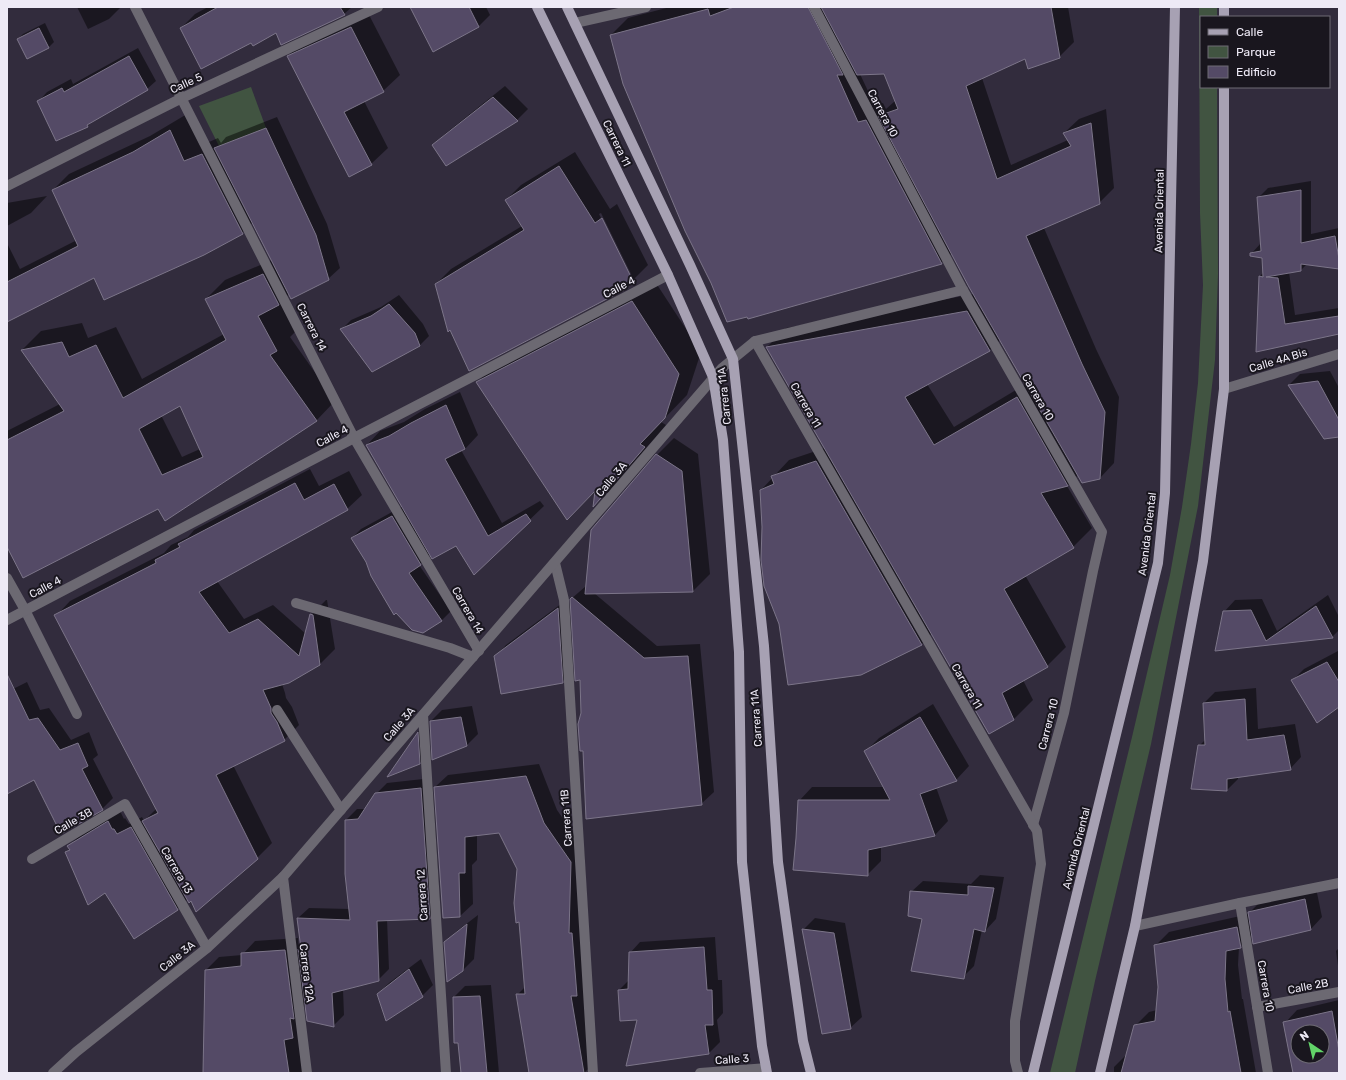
<svg xmlns="http://www.w3.org/2000/svg" width="1346" height="1080" font-family="Rubik,sans-serif">
  <style>
    .green { fill: #415441 }
    .shadow { fill: #0007; fill-rule: evenodd }
    .building { fill: #544a66; stroke: #7c7589; fill-rule: evenodd }
    .lines { fill: none; stroke-linecap: round; stroke-linejoin: round }
    .minor { stroke: #6c6972; stroke-width: 10 }
    .major { stroke: #a7a1b3; stroke-width: 10 }
    .labels { text-anchor: middle; stroke-width: 4; stroke-linejoin: round; paint-order: stroke }
    .street-label { font-size: 11px; fill: #eeeaf6; stroke: #19161e }
  </style>
  <rect width="100%" height="100%" fill="#322c3d"/>
  <g class="green">
    <polygon points="1199,7 1217,7 1217,17 1201,17 1201,87 1217,87 1218,274 1215,360 1198,506 1151,744 1095,981 1075,1073 1050,1073 1132,737 1170,575 1182,507 1191,444 1198,383 1203,285 1200,213"/>
    <polygon points="251,87 266,128 219,146 199,106"/>
  </g>
  <g class="shadow">
    <polygon points="77,7 120,7 120,8 109,19 88,29"/>
    <polygon points="208,7 352,7 344,14 276,32 251,41 181,28 195,14"/>
    <polygon points="411,7 486,7 490,15 479,26 434,51"/>
    <path d="M670,7H1068L1074,42L1059,57L1026,58L982,78L1011,165L1068,140L1064,133L1079,119L1106,109L1114,188L1099,203L1044,228L1096,349L1119,397L1114,463L1100,478L1078,475L1067,486L1092,528L1073,547L1025,575L1066,647L1047,666L1023,680L1033,700L1014,719L932,633L922,644L860,674L780,624L763,527L761,490L789,460L825,448L767,347L786,328L974,294L952,253L941,263L611,35L628,18ZM885,73L895,101L886,109L883,103L875,106L860,74ZM1000,340L1026,384L954,427L927,384L990,350Z"/>
    <polygon points="367,11 400,75 383,91 364,101 388,148 371,164 288,56 305,40"/>
    <polygon points="45,23 54,42 49,47 18,39 23,34"/>
    <polygon points="138,48 156,81 147,89 93,120 87,126 39,101 47,92 71,79 73,84"/>
    <polygon points="505,86 528,109 517,120 434,145 445,134"/>
    <path d="M187,114L200,146L218,138L221,143L226,137L277,117L327,224L340,268L328,279L289,294L280,303L296,331L290,337L335,401L316,421L159,508L7,545V431L60,404L22,350L41,331L82,323L88,338L116,327L142,379L224,334L206,299L225,280L272,260L253,222L242,233L94,277L7,321V243L20,269L77,240L53,190L69,174L150,136ZM180,405L200,449L182,457L161,415Z"/>
    <path d="M575,152L610,209L617,204L648,265L624,289L470,369L436,284L451,269L522,226L506,200L521,185ZM601,213L632,276L631,278L599,214Z"/>
    <polygon points="1311,181 1311,234 1339,228 1339,268 1307,264 1301,270 1289,272 1295,315 1339,308 1339,333 1257,351 1260,276 1264,272 1262,257 1251,254 1261,243 1258,198 1268,188"/>
    <polygon points="47,196 31,213 7,226 7,203"/>
    <polygon points="654,280 701,352 687,395 661,422 666,425 615,484 595,504 596,490 568,519 478,382 499,360"/>
    <polygon points="399,295 423,324 429,336 420,345 342,329 351,320 381,307"/>
    <polygon points="1330,371 1339,388 1339,436 1289,385 1300,374"/>
    <polygon points="460,392 478,435 465,449 461,450 502,523 540,501 544,506 474,573 456,544 431,554 419,565 451,611 442,620 423,632 367,561 352,538 361,529 403,506 367,445 380,431 404,422 425,409"/>
    <polygon points="674,438 698,454 710,574 693,591 594,593 657,646 700,644 714,792 701,804 582,713 580,679 571,599 586,586 657,455"/>
    <polygon points="310,469 319,486 349,471 362,495 347,509 217,581 244,619 273,605 306,634 311,615 326,600 327,600 335,649 320,664 282,684 285,693 286,698 292,707 299,725 284,740 233,765 272,843 257,858 191,900 188,899 177,909 105,891 66,853 70,849 69,846 80,835 120,811 124,819 125,818 129,824 142,817 144,821 157,808 56,616 70,601 164,553 171,545 188,537 194,530"/>
    <polygon points="1328,595 1339,617 1339,630 1332,637 1216,650 1224,612 1235,600 1262,599 1277,631"/>
    <polygon points="569,598 573,671 562,682 495,657 506,645"/>
    <polygon points="1338,651 1339,653 1339,706 1293,680 1304,669"/>
    <polygon points="27,682 40,710 49,708 71,740 89,732 98,755 93,759 113,798 102,809 34,778 7,792 7,692"/>
    <polygon points="1256,688 1258,729 1295,724 1301,757 1290,769 1238,776 1238,779 1227,790 1199,746 1206,739 1204,703 1215,692"/>
    <polygon points="933,704 969,766 956,780 936,787 948,821 935,835 881,846 881,861 868,874 799,801 812,787 884,787 866,751 879,738"/>
    <polygon points="472,706 478,734 467,745 431,721 442,710"/>
    <polygon points="423,728 425,758 419,764 389,775 418,732"/>
    <polygon points="539,764 557,810 584,849 596,1061 584,1073 530,1073 518,994 525,987 518,869 499,832 477,835 477,860 472,865 473,904 460,916 435,787 448,775"/>
    <polygon points="432,778 440,907 429,918 387,919 389,969 378,980 343,989 344,1015 333,1026 306,1005 303,1008 304,1073 204,1073 206,970 219,957 242,955 255,941 298,938 299,950 302,947 298,918 309,908 350,909 346,820 357,809 366,809 376,794 387,783"/>
    <polygon points="980,875 1004,877 996,919 985,931 982,930 974,966 963,977 923,918 911,892 923,881 971,884"/>
    <polygon points="1316,888 1322,917 1311,929 1253,934 1239,947 1238,965 1242,999 1243,999 1256,1073 1114,1073 1114,1067 1127,1054 1135,1026 1149,1012 1157,1010 1159,987 1156,945 1169,932 1249,914 1249,913 1260,902"/>
    <polygon points="478,915 474,959 463,970 445,942 457,931"/>
    <polygon points="815,918 845,923 862,1017 850,1028 823,1033 804,929"/>
    <polygon points="715,937 718,980 722,980 723,1013 717,1020 720,1042 709,1053 627,1064 638,1019 619,990 629,980 630,953 640,942"/>
    <polygon points="1339,948 1339,973 1336,951"/>
    <polygon points="421,959 433,985 422,996 378,994 389,983"/>
    <polygon points="491,985 499,1073 462,1073 454,997 465,986"/>
    <path d="M1339,1000V1073H1294L1285,1023L1297,1010ZM1298,1032H1322V1056H1298Z"/>
  </g>
  <g class="building">
    <polygon points="218,7 340,7 345,15 281,45 276,33 253,46 251,43 201,69 180,28"/>
    <polygon points="410,7 469,7 479,27 433,52"/>
    <polygon points="734,7 808,7 843,75 837,75 858,122 866,120 942,264 748,319 747,317 727,322 711,283 685,231 623,84 610,35 708,9 710,16"/>
    <polygon points="821,7 1051,7 1060,58 1028,69 1025,59 966,86 997,179 1071,146 1063,133 1091,123 1100,204 1026,236 1082,364 1105,412 1100,479 1082,483 969,287 878,116 898,109 884,74 857,75"/>
    <polygon points="351,27 384,92 344,112 372,165 349,177 287,56"/>
    <polygon points="39,28 49,48 27,59 17,39"/>
    <polygon points="129,56 148,90 87,125 88,127 56,141 37,101 62,88 64,92"/>
    <polygon points="493,97 518,121 446,166 432,145"/>
    <polygon points="266,128 316,235 329,280 291,299 214,148"/>
    <polygon points="170,130 184,161 202,154 243,234 204,255 104,300 94,278 7,322 7,282 78,246 52,190 133,152"/>
    <polygon points="559,166 595,223 602,218 633,281 621,286 624,290 469,371 450,330 448,332 435,284 524,230 505,200"/>
    <polygon points="1301,190 1301,243 1335,236 1339,259 1339,269 1301,264 1301,271 1266,277 1278,278 1285,324 1339,316 1339,334 1256,352 1259,276 1263,277 1262,258 1250,256 1250,253 1261,251 1257,197"/>
    <path d="M263,274L279,305L258,316L277,351L270,355L317,421L165,521L158,509L23,578L7,547V440L64,411L21,350L62,342L69,357L96,345L123,398L226,340L205,299ZM180,406L203,457L162,475L139,429Z"/>
    <polygon points="632,301 679,374 665,418 640,444 645,447 593,507 595,491 567,520 476,382"/>
    <polygon points="389,304 415,333 420,346 372,372 340,329 371,316"/>
    <polygon points="967,311 990,351 905,397 934,445 1017,397 1068,486 1041,493 1074,548 1004,589 1048,667 1002,693 1014,720 989,734 766,347"/>
    <polygon points="1318,381 1339,420 1339,437 1324,439 1288,385"/>
    <polygon points="446,405 465,449 445,459 488,536 526,514 531,521 474,575 456,546 432,559 366,445 389,436 411,423"/>
    <polygon points="656,454 682,471 693,592 585,594 591,530"/>
    <polygon points="816,461 922,645 861,675 788,685 779,624 764,586 761,560 762,527 760,490 774,484 771,476"/>
    <polygon points="295,483 304,500 334,484 348,510 199,592 229,633 258,619 299,656 310,614 313,615 320,665 289,683 263,690 271,708 271,713 277,722 285,741 216,775 258,859 196,912 191,901 189,903 142,821 158,813 54,615 156,563 155,560 180,547 178,544"/>
    <polygon points="392,516 421,565 409,573 442,621 423,633 412,630 396,613 394,615 371,576 366,562 351,538"/>
    <polygon points="572,597 644,658 688,656 702,805 586,819 583,751 580,751 578,724 581,713 580,680 575,681 570,599"/>
    <polygon points="1316,606 1333,638 1215,651 1223,611 1251,610 1266,641"/>
    <polygon points="558,608 563,683 501,694 494,656"/>
    <polygon points="1327,662 1339,682 1339,707 1317,723 1291,680"/>
    <polygon points="7,674 29,720 38,718 60,750 78,743 88,766 82,769 103,810 61,834 34,780 7,794"/>
    <polygon points="1245,699 1247,740 1284,735 1291,770 1227,779 1227,791 1191,789 1198,745 1205,745 1203,703"/>
    <polygon points="461,717 467,746 432,760 430,721"/>
    <polygon points="920,717 957,781 920,794 935,836 868,850 868,876 793,870 796,838 798,800 890,800 864,751"/>
    <polygon points="418,732 420,764 387,777"/>
    <polygon points="526,776 544,823 571,862 569,933 572,933 577,996 571,996 584,1073 529,1073 516,994 525,994 519,922 516,923 514,903 517,869 499,833 465,837 465,873 459,873 460,917 443,918 434,787"/>
    <polygon points="421,788 430,919 377,921 379,981 332,993 334,1027 307,1021 298,949 301,949 297,918 350,920 345,874 345,820 358,819 375,793"/>
    <polygon points="108,821 112,829 114,829 117,834 131,827 178,910 134,939 105,893 88,905 65,852 70,850 67,846"/>
    <polygon points="968,886 994,888 985,932 974,929 964,979 911,971 922,919 908,916 910,891 968,895"/>
    <polygon points="1305,899 1311,930 1253,944 1248,912"/>
    <polygon points="467,924 463,971 447,982 444,942"/>
    <polygon points="1237,927 1241,948 1226,951 1225,979 1228,1012 1230,1011 1241,1073 1121,1073 1134,1025 1155,1021 1158,987 1154,945"/>
    <polygon points="802,929 834,933 851,1029 822,1034"/>
    <polygon points="704,947 707,990 712,990 713,1025 705,1025 709,1054 626,1066 637,1020 620,1021 618,990 628,989 629,952"/>
    <polygon points="285,950 294,1019 290,1018 293,1038 284,1040 289,1073 203,1073 205,970 241,966 241,953"/>
    <polygon points="409,969 423,997 386,1021 377,994"/>
    <polygon points="480,996 487,1073 461,1073 458,1043 454,1043 453,997"/>
    <path d="M1332,1011L1339,1051V1073H1293L1283,1022ZM1298,1032H1322V1056H1298Z"/>
  </g>
  <g class="lines">
    <g class="minor">
      <polyline points="135,7 354,438 479,651"/>
      <polyline points="814,7 963,290 1102,532 1093,571 1064,713 1033,825"/>
      <polyline points="575,23 646,7"/>
      <polyline points="7,186 182,98 378,7"/>
      <polyline points="755,341 1037,831 1041,864 1015,1021 1015,1061 1018,1073"/>
      <polyline points="1224,389 1339,354"/>
      <polyline points="555,563 564,600 593,1073"/>
      <polyline points="7,578 25,610 77,714"/>
      <polyline points="296,603 450,648 473,657"/>
      <polyline points="7,620 354,438 668,275"/>
      <polyline points="277,710 341,810"/>
      <polyline points="423,715 446,1073"/>
      <polyline points="32,859 125,804 207,948"/>
      <polyline points="283,877 307,1073"/>
      <polyline points="1240,903 1268,1073"/>
      <polyline points="1135,926 1240,903 1339,883"/>
      <polyline points="1257,1007 1339,992"/>
      <polyline points="53,1073 76,1052 207,948 283,877 722,368 755,341 963,290"/>
      <polyline points="700,1073 766,1068"/>
    </g>
    <g class="major">
      <polyline points="537,7 668,275 713,377 723,440 739,652 742,862 762,1046 767,1073"/>
      <polyline points="567,7 690,265 733,359 764,646 778,862 803,1041 811,1073"/>
      <polyline points="1224,17 1224,7"/>
      <polyline points="1033,1073 1158,563 1165,493 1175,7"/>
      <polyline points="1100,1073 1135,926 1203,561 1224,389 1224,87"/>
    </g>
  </g>
  <g class="labels">
    <g class="street-label">
      <text transform="translate(186 83) rotate(-25)" y="4">Calle 5</text>
      <text transform="translate(883 113) rotate(62)" y="4">Carrera 10</text>
      <text transform="translate(617 143) rotate(64)" y="4">Carrera 11</text>
      <text transform="translate(1159 211) rotate(-89)" y="4">Avenida Oriental</text>
      <text transform="translate(619 287) rotate(-27)" y="4">Calle 4</text>
      <text transform="translate(312 327) rotate(63)" y="4">Carrera 14</text>
      <text transform="translate(1278 360) rotate(-17)" y="4">Calle 4A Bis</text>
      <text transform="translate(724 396) rotate(-96)" y="4">Carrera 11A</text>
      <text transform="translate(1038 397) rotate(60)" y="4">Carrera 10</text>
      <text transform="translate(806 405) rotate(60)" y="4">Carrera 11</text>
      <text transform="translate(332 436) rotate(-28)" y="4">Calle 4</text>
      <text transform="translate(611 479) rotate(-50)" y="4">Calle 3A</text>
      <text transform="translate(1147 534) rotate(-83)" y="4">Avenida Oriental</text>
      <text transform="translate(45 587) rotate(-28)" y="4">Calle 4</text>
      <text transform="translate(468 610) rotate(60)" y="4">Carrera 14</text>
      <text transform="translate(967 686) rotate(60)" y="4">Carrera 11</text>
      <text transform="translate(756 718) rotate(-94)" y="4">Carrera 11A</text>
      <text transform="translate(399 724) rotate(-49)" y="4">Calle 3A</text>
      <text transform="translate(1048 724) rotate(-76)" y="4">Carrera 10</text>
      <text transform="translate(566 818) rotate(-94)" y="4">Carrera 11B</text>
      <text transform="translate(73 821) rotate(-30)" y="4">Calle 3B</text>
      <text transform="translate(1076 848) rotate(-76)" y="4">Avenida Oriental</text>
      <text transform="translate(177 870) rotate(60)" y="4">Carrera 13</text>
      <text transform="translate(422 895) rotate(-94)" y="4">Carrera 12</text>
      <text transform="translate(177 956) rotate(-39)" y="4">Calle 3A</text>
      <text transform="translate(307 973) rotate(83)" y="4">Carrera 12A</text>
      <text transform="translate(1266 986) rotate(80)" y="4">Carrera 10</text>
      <text transform="translate(1308 986) rotate(-11)" y="4">Calle 2B</text>
      <text transform="translate(732 1059) rotate(-4)" y="4">Calle 3</text>
    </g>
  </g>
  <rect width="1346" height="1080" fill="none" stroke="#eeeaf6" stroke-width="16"/>
  <rect x="1200" y="16" width="130" height="72" fill="#19161e" stroke="#6e6b74"/>
  <rect x="1208" y="29" width="20" height="6" fill="#a7a1b3" stroke="#6e6b74"/>
  <text x="1236" y="36" font-size="12" fill="#eeeaf6">Calle</text>
  <rect x="1208" y="46" width="20" height="12" fill="#415441" stroke="#6e6b74"/>
  <text x="1236" y="56" font-size="12" fill="#eeeaf6">Parque</text>
  <rect x="1208" y="66" width="20" height="12" fill="#544a66" stroke="#6e6b74"/>
  <text x="1236" y="76" font-size="12" fill="#eeeaf6">Edificio</text>
  <g transform="translate(1310 1044) rotate(325)"><circle r="19" fill="#19161e" stroke="#6e6b74"/>
  <path d="M0-3L7 15L0 10L-7 15Z" fill="#62d469"/>
  <text y="-6" font-size="11" font-weight="bold" text-anchor="middle" fill="#eeeaf6">N</text>
  </g>
</svg>
